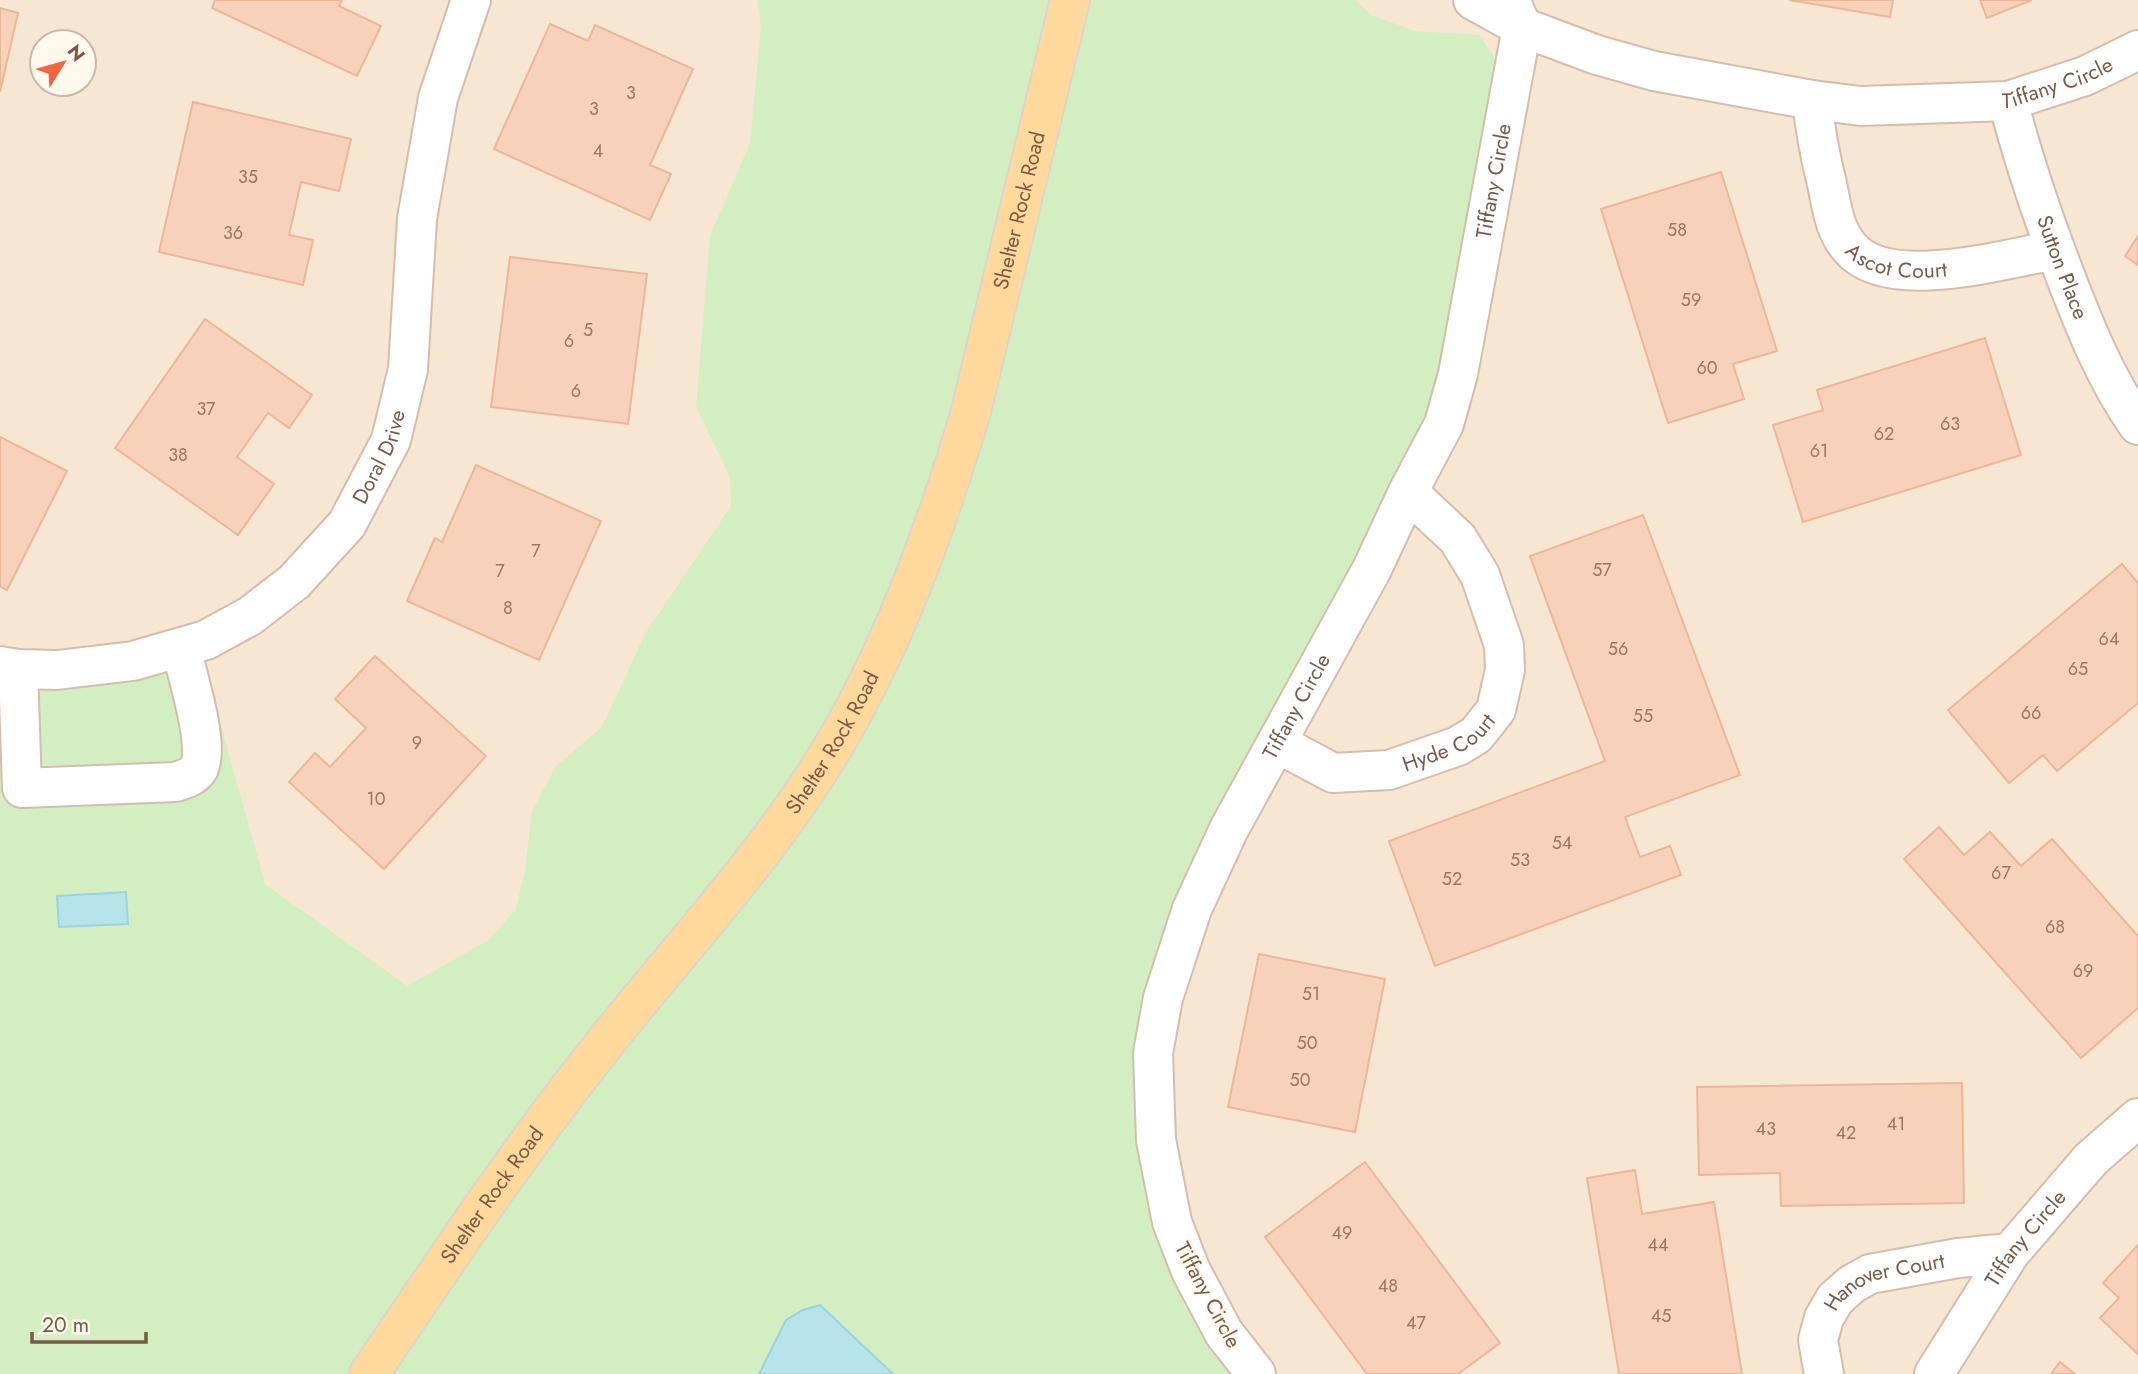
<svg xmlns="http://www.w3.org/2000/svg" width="2138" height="1374" font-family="Jost,sans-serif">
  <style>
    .residential { fill: #f7e6d2; fill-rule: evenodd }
    .green { fill: #d3eec1 }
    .water { fill: #b7e3ea; stroke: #9cd3dd; stroke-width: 2 }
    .building { fill: #f7d1b9; stroke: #ebb798; stroke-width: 2 }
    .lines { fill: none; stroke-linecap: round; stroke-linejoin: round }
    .minor-casing { stroke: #d4bdac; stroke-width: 42 }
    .major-casing { stroke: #dcd4cf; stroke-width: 42 }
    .minor { stroke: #fff; stroke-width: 38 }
    .major { stroke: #ffd99b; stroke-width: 38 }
    .labels { text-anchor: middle; stroke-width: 5; stroke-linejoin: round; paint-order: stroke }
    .number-label { font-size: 18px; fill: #997764 }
    .street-label { font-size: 21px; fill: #7a5947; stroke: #fff8ed }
  </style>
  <rect width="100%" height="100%" fill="#fef4e5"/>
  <path class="residential" d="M0,0H2138V1374H0ZM42,42H84V84H42Z"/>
  <polygon class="green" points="757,0 1355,0 1371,15 1415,31 1479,35 1498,63 1458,374 1192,909 1156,1140 1256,1374 893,1374 820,1305 759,1374 0,1374 0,674 198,643 265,884 407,986 489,940 516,909 525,869 532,812 556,766 602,727 645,634 731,506 730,477 696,407 710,236 750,143 761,26"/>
  <g class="water">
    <polygon points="126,892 128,924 59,927 57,896"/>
    <polygon points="820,1305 893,1374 759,1374 786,1320 803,1310"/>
  </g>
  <g class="building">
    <polygon points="215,0 342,0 339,6 381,26 357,76 212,8"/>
    <polygon points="1789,0 1893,0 1890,17"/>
    <polygon points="1980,0 2032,0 1987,18"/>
    <polygon points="0,8 18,13 0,92"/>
    <polygon points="550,24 588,41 595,25 693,69 650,165 671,174 650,220 494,149"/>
    <polygon points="193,102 351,139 339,191 301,182 289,235 313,240 303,285 159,252"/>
    <polygon points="1721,172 1777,351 1733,364 1744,399 1668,423 1601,209"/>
    <polygon points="2138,236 2138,265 2125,256"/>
    <polygon points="510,257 647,274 628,424 491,407"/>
    <polygon points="205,319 312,395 289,428 268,413 237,457 274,484 238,535 115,448"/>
    <polygon points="1985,338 2021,455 1803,522 1773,425 1823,410 1817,390"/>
    <polygon points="0,437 67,471 7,590 0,586"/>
    <polygon points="476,465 601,521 539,660 407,601 435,538 442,542"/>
    <polygon points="1643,515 1740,775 1625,817 1640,857 1670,846 1681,875 1435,966 1389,841 1605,761 1530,556"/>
    <polygon points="2122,564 2138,583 2138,703 2057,771 2043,755 2009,783 1948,710"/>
    <polygon points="375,656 486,756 384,869 289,782 315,753 330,767 366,728 335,699"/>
    <polygon points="1939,827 1964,855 1990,832 2021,866 2052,839 2138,936 2138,1008 2081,1058 1904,859"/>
    <polygon points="1259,954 1385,979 1355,1132 1228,1107"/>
    <polygon points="1962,1083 1964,1203 1781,1206 1780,1173 1699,1175 1697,1087"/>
    <polygon points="1365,1162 1500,1343 1458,1374 1367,1374 1265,1237"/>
    <polygon points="1635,1170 1642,1214 1714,1202 1742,1374 1619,1374 1587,1178"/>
    <polygon points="2138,1245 2138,1354 2100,1318 2119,1298 2103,1283"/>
    <polygon points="2060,1362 2075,1374 2051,1374"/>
  </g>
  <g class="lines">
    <defs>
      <g id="minor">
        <polyline points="1473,0 1522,27 1510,0"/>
        <path id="s1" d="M1812,100C1815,129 1820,156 1827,184C1832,207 1834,230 1850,248C1888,293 2004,259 2055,250"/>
        <path id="s2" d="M2008,101C2023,159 2042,215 2063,270C2084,325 2105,378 2138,425"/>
        <path id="s3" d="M0,666L18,669L57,670L133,661L206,640L250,616L294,582L347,524L391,440L408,369L417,219L438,98L471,0"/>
        <path d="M18,669L22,788L176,782C184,779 195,776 199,768C210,744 187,675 181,648"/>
        <path id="s4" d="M1277,743L1333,773L1389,770L1458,746L1476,735L1496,710L1505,670L1504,645L1480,575L1458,539L1408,492"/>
        <path id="s5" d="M1256,1374L1224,1333L1191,1271L1172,1222L1156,1140L1153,1053L1163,998L1192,909L1229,829L1372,569L1408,492L1444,424L1458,374L1522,27L1597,55L1654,71L1812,100L1861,106L2008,101L2085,76L2138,50"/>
        <path id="s6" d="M1824,1374L1818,1340L1824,1318L1835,1299L1852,1284L1870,1274L1958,1258L2010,1253"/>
        <path id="s7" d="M1934,1374L2010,1253L2091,1159L2138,1118"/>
      </g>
      <g id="major">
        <path id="s8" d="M369,1374C445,1262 520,1149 605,1043C677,952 758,866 820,768C889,660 933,537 970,415L1070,0"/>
      </g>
    </defs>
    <use href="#minor" class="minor-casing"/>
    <use href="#major" class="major-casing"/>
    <use href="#minor" class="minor"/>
    <use href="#major" class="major"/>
  </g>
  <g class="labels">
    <g class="number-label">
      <text x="631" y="99">3</text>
      <text x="594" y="115">3</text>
      <text x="598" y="157">4</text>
      <text x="248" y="183">35</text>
      <text x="1677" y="236">58</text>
      <text x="233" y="239">36</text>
      <text x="1691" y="306">59</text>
      <text x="588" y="336">5</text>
      <text x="569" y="347">6</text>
      <text x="1707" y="374">60</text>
      <text x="576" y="397">6</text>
      <text x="206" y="415">37</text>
      <text x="1950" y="430">63</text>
      <text x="1884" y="440">62</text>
      <text x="1819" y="457">61</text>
      <text x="178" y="461">38</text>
      <text x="536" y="557">7</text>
      <text x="1602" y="576">57</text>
      <text x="500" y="577">7</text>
      <text x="508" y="614">8</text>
      <text x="2109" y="645">64</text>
      <text x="1618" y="655">56</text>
      <text x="2078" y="675">65</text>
      <text x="2031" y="719">66</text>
      <text x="1643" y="722">55</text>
      <text x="417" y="749">9</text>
      <text x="376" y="805">10</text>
      <text x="1562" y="849">54</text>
      <text x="1520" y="866">53</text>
      <text x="2001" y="879">67</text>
      <text x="1452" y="885">52</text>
      <text x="2055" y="933">68</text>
      <text x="2083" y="977">69</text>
      <text x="1311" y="1000">51</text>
      <text x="1307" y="1049">50</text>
      <text x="1300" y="1086">50</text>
      <text x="1896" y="1130">41</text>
      <text x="1766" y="1135">43</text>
      <text x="1846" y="1139">42</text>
      <text x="1342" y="1239">49</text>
      <text x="1658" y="1251">44</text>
      <text x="1388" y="1292">48</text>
      <text x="1661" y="1322">45</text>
      <text x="1416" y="1329">47</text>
    </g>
    <g class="street-label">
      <text dy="7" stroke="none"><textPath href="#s5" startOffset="1995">Tiffany Circle</textPath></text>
      <text dy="7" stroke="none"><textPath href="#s5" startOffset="1290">Tiffany Circle</textPath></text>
      <text dy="7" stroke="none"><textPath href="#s8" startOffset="1351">Shelter Rock Road</textPath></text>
      <text dy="7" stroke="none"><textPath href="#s1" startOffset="205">Ascot Court</textPath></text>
      <text dy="7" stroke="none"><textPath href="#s2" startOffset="175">Sutton Place</textPath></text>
      <text dy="7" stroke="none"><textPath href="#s3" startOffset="469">Doral Drive</textPath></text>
      <text dy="7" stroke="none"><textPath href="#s5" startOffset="723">Tiffany Circle</textPath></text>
      <text dy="7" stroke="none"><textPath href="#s4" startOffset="186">Hyde Court</textPath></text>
      <text dy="7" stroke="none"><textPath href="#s8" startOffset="784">Shelter Rock Road</textPath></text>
      <text dy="7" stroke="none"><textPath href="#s8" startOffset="217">Shelter Rock Road</textPath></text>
      <text dy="7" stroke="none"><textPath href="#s7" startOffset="164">Tiffany Circle</textPath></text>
      <text dy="7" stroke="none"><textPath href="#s6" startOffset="133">Hanover Court</textPath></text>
      <text transform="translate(1208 1295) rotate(62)" y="7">Tiffany Circle</text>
    </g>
  </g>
  <g transform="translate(63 63) rotate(53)"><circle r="33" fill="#fff8ed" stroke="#cab8ab" stroke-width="2"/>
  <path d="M0-5L12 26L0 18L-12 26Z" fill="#f5653d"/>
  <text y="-10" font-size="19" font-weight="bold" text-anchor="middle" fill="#7a5947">N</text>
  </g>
  <path d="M32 1332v10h114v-10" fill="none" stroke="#7a5947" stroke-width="3.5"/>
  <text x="42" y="1332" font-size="21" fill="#7a5947" stroke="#fff8ed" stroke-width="5" paint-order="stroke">20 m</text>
</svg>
